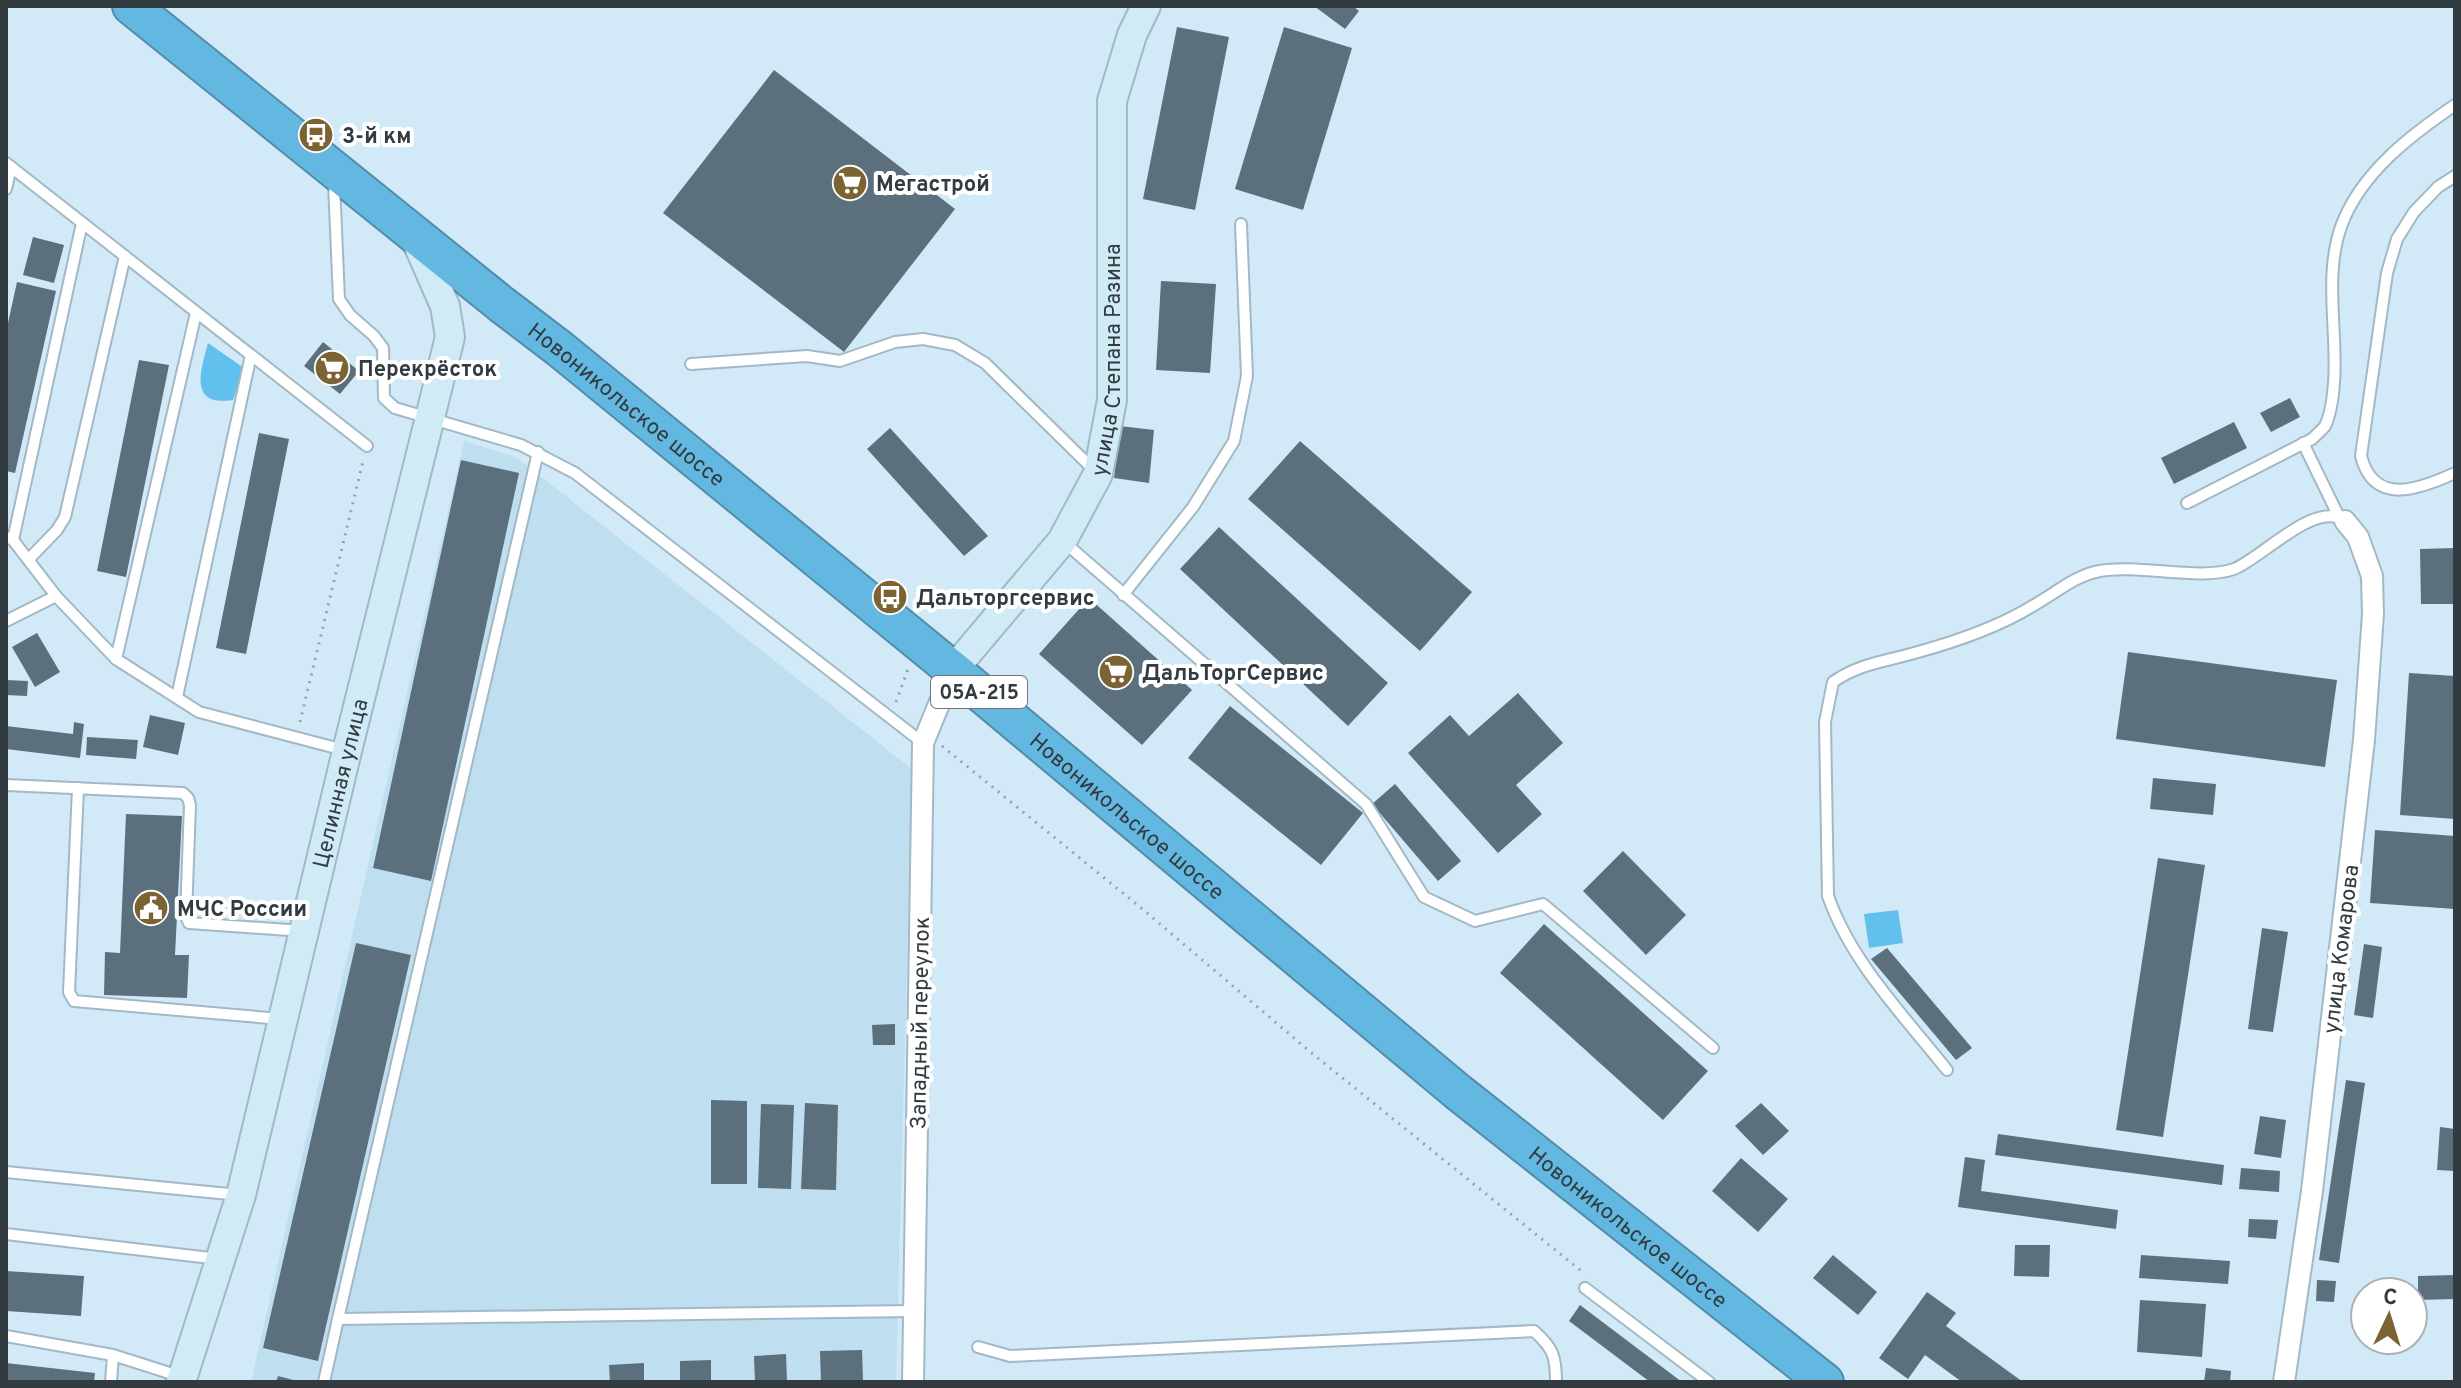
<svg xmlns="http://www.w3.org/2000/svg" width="2461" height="1388" font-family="Overpass,sans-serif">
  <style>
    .built { fill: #bfdef0 }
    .green { fill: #62c0ee }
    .building { fill: #5b707c }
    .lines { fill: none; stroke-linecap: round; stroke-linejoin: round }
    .lane-casing { stroke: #a2b9c5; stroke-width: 14 }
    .street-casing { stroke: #a2b9c5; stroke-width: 24 }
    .secondary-casing { stroke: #a2b9c5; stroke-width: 32 }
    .highway-casing { stroke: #528ca9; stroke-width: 40 }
    .path { stroke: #92a5ae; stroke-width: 3; stroke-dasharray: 2 6; stroke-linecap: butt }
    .lane { stroke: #fff; stroke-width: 10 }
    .street { stroke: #fff; stroke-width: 20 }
    .secondary { stroke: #d0eaf6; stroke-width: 28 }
    .highway { stroke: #63b8e2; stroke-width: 36 }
    .labels { text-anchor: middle; stroke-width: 8; stroke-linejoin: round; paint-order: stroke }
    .shield { fill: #fff; stroke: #707679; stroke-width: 2 }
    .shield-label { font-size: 20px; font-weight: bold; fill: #323b40 }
    .poi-label { font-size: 22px; font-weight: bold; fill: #323b40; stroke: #fff; text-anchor: start }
    .street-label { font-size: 22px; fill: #323b40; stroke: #fff }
  </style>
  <rect width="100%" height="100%" fill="#d2eaf7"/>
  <polygon class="built" points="464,441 516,457 912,769 896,1382 251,1382"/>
  <g class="green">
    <path d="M208,343L244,368L233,400C188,407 201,370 208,343Z"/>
    <polygon points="1898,910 1903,943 1869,948 1864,914"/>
  </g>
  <g class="building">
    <polygon points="1314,6 1353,6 1359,11 1345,29"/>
    <polygon points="1177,27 1229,37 1195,210 1143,199"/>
    <polygon points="1284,27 1352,48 1303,210 1235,189"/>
    <polygon points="774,70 955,209 844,352 663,213"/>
    <polygon points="33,237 64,245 54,283 23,275"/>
    <polygon points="1161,281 1216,284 1210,373 1156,370"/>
    <polygon points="17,282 56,291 15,473 6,471 6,332"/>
    <polygon points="323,342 359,371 340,394 304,366"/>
    <polygon points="139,360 169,365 126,577 97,571"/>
    <polygon points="2290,398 2300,417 2271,432 2260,413"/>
    <polygon points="2234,422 2247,448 2174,484 2161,458"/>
    <polygon points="1120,426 1154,430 1149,483 1114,478"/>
    <polygon points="890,428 988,536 964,556 867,449"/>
    <polygon points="259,433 289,439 246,654 216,648"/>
    <polygon points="1300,441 1472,592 1420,651 1248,499"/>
    <polygon points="461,460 519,473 431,881 373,868"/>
    <polygon points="1219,527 1388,683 1348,726 1180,569"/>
    <polygon points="2455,548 2455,604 2421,604 2420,549"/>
    <polygon points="1089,598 1192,690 1142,745 1039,654"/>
    <polygon points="37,633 60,672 35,687 12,647"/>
    <polygon points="2128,652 2337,680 2325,767 2116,739"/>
    <polygon points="2409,673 2455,676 2455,819 2400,815"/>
    <polygon points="6,680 28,681 27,696 6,695"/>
    <polygon points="1518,693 1563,743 1516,785 1542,814 1498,853 1408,753 1450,715 1469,736"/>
    <polygon points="1230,706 1363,813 1321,865 1188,758"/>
    <polygon points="150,715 185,723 178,755 143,747"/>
    <polygon points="74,722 84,724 80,758 6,749 6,726 73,734"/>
    <polygon points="87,737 138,740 136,759 86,755"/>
    <polygon points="2153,778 2216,784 2213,815 2150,809"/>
    <polygon points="1395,784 1461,861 1438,881 1372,804"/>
    <polygon points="126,814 182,816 175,955 189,955 187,998 104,995 105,952 120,953"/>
    <polygon points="2375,830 2455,836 2455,909 2370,903"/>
    <polygon points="1623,851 1686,915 1646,955 1583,891"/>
    <polygon points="2158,858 2205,865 2163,1137 2116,1130"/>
    <polygon points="1544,924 1708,1071 1663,1120 1500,973"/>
    <polygon points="2262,928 2288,932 2273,1032 2248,1029"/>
    <polygon points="356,943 411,955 318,1361 263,1348"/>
    <polygon points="2364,944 2382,947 2373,1018 2354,1015"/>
    <polygon points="1887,948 1972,1048 1956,1060 1871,959"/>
    <polygon points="895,1024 895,1045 873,1045 872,1025"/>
    <polygon points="2346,1080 2365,1083 2339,1263 2319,1260"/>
    <polygon points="711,1100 747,1101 747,1184 711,1184"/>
    <polygon points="805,1103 838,1105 836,1190 801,1189"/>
    <polygon points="1761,1103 1789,1131 1763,1155 1735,1126"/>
    <polygon points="761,1104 794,1105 791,1189 758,1188"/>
    <polygon points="2260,1116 2286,1120 2281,1158 2254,1154"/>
    <polygon points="2440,1127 2455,1129 2455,1171 2437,1170"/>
    <polygon points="1998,1134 2224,1165 2222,1185 1995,1155"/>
    <polygon points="1965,1157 1985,1160 1981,1191 2118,1210 2116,1229 1958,1207"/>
    <polygon points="1741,1158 1788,1199 1758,1232 1712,1191"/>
    <polygon points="2241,1168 2280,1171 2279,1192 2239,1189"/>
    <polygon points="2249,1219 2278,1220 2276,1239 2248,1237"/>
    <polygon points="2015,1245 2050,1245 2049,1277 2014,1276"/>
    <polygon points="1833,1255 1877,1292 1858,1315 1813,1278"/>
    <polygon points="2141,1255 2230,1261 2228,1284 2139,1278"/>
    <polygon points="6,1271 84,1276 81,1316 6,1311"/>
    <polygon points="2455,1275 2455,1299 2418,1300 2418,1276"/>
    <polygon points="2317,1280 2336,1281 2334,1302 2316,1301"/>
    <polygon points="1927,1292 1956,1313 1946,1326 2023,1382 1962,1382 1925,1355 1908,1379 1879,1358"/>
    <polygon points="2140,1300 2206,1304 2202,1357 2137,1352"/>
    <polygon points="1580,1305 1682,1382 1650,1382 1569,1321"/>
    <polygon points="862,1350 863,1382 821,1382 820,1351"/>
    <polygon points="786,1354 787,1382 755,1382 754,1356"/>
    <polygon points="711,1360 711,1382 680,1382 680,1361"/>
    <polygon points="6,1363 95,1373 94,1382 6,1382"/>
    <polygon points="644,1363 644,1382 610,1382 609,1365"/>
    <polygon points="2206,1368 2231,1371 2230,1382 2204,1382"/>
    <polygon points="278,1376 297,1381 297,1382 276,1382"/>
  </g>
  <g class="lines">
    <defs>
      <g id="lane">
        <polyline points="6,163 367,446"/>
        <path d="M2455,176L2438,187L2414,212L2397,239L2387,273L2361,456C2374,507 2420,489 2455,473"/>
        <polyline points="334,183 339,299 350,315 374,336 383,348 384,398 395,408 521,445 575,473 923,743"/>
        <polyline points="6,189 11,167"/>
        <polyline points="691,364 807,356 840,361 895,342 923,339 955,345 985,363 1093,469"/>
        <polyline points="2303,443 2339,517"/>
        <path d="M2187,503L2312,439C2316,435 2322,430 2325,426C2331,414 2333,396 2334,383C2338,332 2323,274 2342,224C2362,172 2411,135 2455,105"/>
        <polyline points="6,537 13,540 56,596 116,659 199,712 344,750"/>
        <polyline points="13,540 82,223"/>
        <polyline points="1064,542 1366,804 1424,897 1475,921 1543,904 1713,1048"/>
        <polyline points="29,559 57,530 65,517 125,256"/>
        <polyline points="1123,595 1193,507 1234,441 1247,376 1241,224"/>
        <polyline points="6,621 56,596"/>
        <polyline points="116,659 196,313"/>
        <polyline points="177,697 251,355"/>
        <polyline points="6,785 183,793 188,798 190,805 186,916 189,923 303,931"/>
        <polyline points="78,788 69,992 74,1001 281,1019"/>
        <path d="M1947,1070C1904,1016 1851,962 1828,896L1825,722L1833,682C1860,663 1888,661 1918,652C1958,641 2001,626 2036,604C2057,592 2076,575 2100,571C2139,564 2200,581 2234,569C2262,558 2316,499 2345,521"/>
        <polyline points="6,1172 239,1195"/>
        <polyline points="6,1234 219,1259"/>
        <polyline points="1585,1288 1709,1382"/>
        <polyline points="338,1319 538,452"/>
        <polyline points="6,1336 113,1355 182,1377"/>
        <path d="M978,1347L1010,1356L1534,1331C1553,1348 1556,1356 1556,1382"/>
        <polyline points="111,1382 113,1355"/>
        <polyline points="324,1382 338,1319 914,1311"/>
      </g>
      <g id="street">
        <polyline points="913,1382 923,743 953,670"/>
        <polyline points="2284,1382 2312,1191 2364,740 2373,614 2372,576 2358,537 2345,521"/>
      </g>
      <g id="secondary">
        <path id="s1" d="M953,670L1062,541L1098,474L1112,400V101L1132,35L1146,6"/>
        <path id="s2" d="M181,1382L241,1195L347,751L450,337L445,306L413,233"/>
      </g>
      <g id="highway">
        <path id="s3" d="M131,6L501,304L560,349L953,670L1458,1092L1825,1382"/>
      </g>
    </defs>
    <use href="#lane" class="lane-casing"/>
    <use href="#street" class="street-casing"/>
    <use href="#secondary" class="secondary-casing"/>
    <use href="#highway" class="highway-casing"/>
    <g class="path">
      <polyline points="896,702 908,669"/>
      <polyline points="300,722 363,461"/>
      <polyline points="942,746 1140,907 1314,1055 1585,1274"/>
    </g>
    <use href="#lane" class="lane"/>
    <use href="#street" class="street"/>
    <use href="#secondary" class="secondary"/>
    <use href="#highway" class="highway"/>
  </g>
  <defs>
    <symbol id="bus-disc" viewBox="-11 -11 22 22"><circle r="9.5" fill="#7c6334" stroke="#fff"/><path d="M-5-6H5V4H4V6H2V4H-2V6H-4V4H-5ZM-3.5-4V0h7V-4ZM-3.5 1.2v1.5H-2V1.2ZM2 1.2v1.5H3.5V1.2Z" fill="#fff"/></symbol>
    <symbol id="supermarket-disc" viewBox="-11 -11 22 22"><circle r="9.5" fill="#7c6334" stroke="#fff"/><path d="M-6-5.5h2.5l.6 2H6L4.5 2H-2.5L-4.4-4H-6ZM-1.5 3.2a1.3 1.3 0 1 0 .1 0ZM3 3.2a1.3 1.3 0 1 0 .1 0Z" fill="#fff"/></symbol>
    <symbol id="civic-disc" viewBox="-11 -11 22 22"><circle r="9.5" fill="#7c6334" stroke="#fff"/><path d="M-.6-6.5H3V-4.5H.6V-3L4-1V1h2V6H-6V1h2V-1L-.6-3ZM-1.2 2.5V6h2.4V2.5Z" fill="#fff"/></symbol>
  </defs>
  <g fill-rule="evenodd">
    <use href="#bus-disc" x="296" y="115" width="40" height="40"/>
    <use href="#supermarket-disc" x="830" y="163" width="40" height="40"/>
    <use href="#supermarket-disc" x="312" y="348" width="40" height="40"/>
    <use href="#bus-disc" x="870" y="577" width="40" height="40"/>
    <use href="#supermarket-disc" x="1096" y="652" width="40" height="40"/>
    <use href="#civic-disc" x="131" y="888" width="40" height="40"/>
  </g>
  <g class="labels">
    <rect class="shield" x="931" y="676" width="96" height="32" rx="6"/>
    <g class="shield-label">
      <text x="979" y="699">05А-215</text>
    </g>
    <g class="poi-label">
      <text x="342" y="143">3-й км</text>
      <text x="876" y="191">Мегастрой</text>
      <text x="358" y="376">Перекрёсток</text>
      <text x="916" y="605">Дальторгсервис</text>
      <text x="1142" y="680">ДальТоргСервис</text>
      <text x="177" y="916">МЧС России</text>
    </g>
    <g class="street-label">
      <text dy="8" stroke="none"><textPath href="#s1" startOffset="360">улица Степана Разина</textPath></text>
      <text dy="8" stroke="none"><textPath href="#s3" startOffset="636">Новоникольское шоссе</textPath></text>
      <text dy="8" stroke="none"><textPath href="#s2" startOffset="620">Целинная улица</textPath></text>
      <text dy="8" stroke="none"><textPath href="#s3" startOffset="1284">Новоникольское шоссе</textPath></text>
      <text transform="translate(2340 949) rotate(-83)" y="8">улица Комарова</text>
      <text transform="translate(919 1023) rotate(-89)" y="8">Западный переулок</text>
      <text dy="8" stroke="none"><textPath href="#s3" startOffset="1932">Новоникольское шоссе</textPath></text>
    </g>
  </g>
  <rect width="2461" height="1388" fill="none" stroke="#323b40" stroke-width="16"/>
  <g transform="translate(2389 1316) rotate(4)"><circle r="38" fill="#ffffff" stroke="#adb1b3" stroke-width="2"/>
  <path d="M0-6L14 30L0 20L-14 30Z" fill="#7c6334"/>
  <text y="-12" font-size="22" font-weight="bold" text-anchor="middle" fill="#323b40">С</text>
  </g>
</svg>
